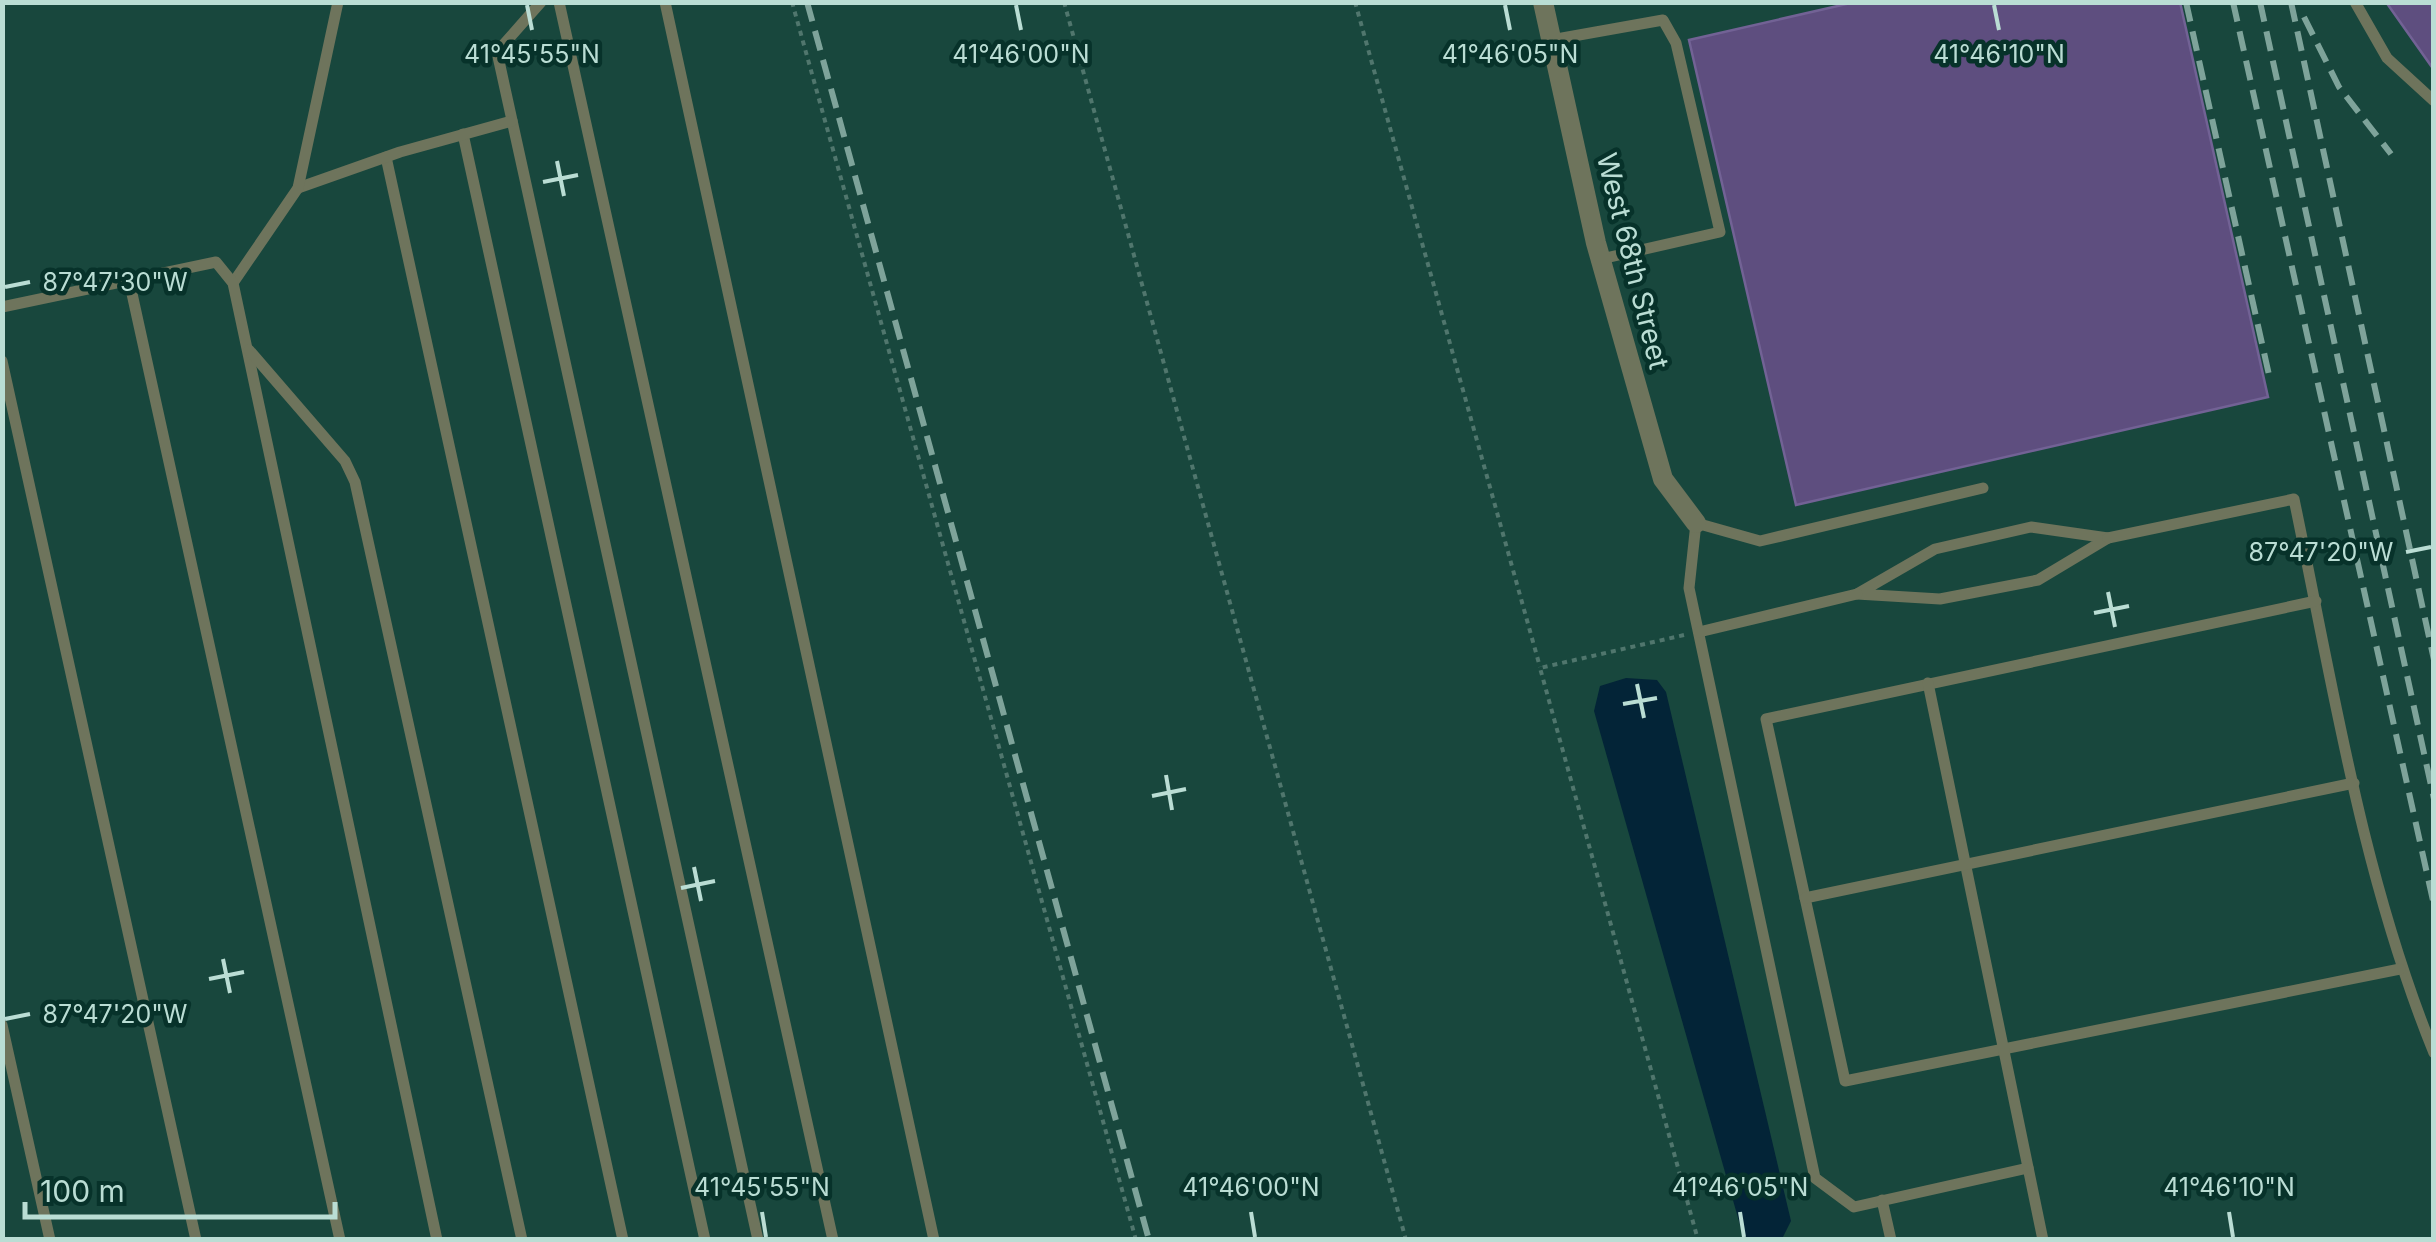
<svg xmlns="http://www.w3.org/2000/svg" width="2436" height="1242" font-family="Inter,sans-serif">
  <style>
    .built { fill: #18473d }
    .water { fill: #032437 }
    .building { fill: #5e4e7f; stroke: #726295; stroke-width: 2.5 }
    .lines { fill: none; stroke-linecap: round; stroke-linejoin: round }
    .path { stroke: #50766d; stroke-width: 4; stroke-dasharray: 5 5; stroke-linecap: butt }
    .lane { stroke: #6e745c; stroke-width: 11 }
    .street { stroke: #6e745c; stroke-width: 20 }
    .rail { stroke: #7ea39a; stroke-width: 6; stroke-dasharray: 20 10; stroke-linecap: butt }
    .ticks { fill: none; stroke: #baddd4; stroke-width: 4 }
    .labels { text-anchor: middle; stroke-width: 9; stroke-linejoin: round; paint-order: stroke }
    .street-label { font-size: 28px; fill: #baddd4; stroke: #07322a }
    .ticks-label { font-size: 25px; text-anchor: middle; fill: #baddd4; stroke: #07322a; stroke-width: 9; stroke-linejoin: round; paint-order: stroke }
  </style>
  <rect width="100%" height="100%" fill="#143c34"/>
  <polygon class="built" points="2,3 2433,3 2433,1239 3,1239"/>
  <polygon class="water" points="1626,678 1657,680 1666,692 1791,1221 1782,1239 1744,1239 1594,711 1600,686"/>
  <g class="building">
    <polygon points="1855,2 2180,2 2268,397 1796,505 1689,40"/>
    <polygon points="2386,2 2434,2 2434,70"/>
  </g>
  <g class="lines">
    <g class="path">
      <polyline points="792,2 1136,1240"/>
      <polyline points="1064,2 1406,1240"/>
      <polyline points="1355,2 1540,667"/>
      <polyline points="1684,635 1540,668 1698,1240"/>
    </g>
    <g class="lane">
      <polyline points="541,2 497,52 758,1240"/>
      <polyline points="559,2 833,1240"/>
      <polyline points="665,2 934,1240"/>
      <polyline points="2355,2 2387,58 2434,101"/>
      <polyline points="1551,40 1663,20 1676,43 1720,232 1601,259"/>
      <polyline points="463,134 705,1240"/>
      <polyline points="386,157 623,1240"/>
      <polyline points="298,188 400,152 512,121"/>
      <polyline points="129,280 340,1240"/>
      <polyline points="233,283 298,188 338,2"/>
      <polyline points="2,307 216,262 233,283 437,1240"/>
      <polyline points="249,350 345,461 355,482 522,1240"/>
      <polyline points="2,361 196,1240"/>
      <polyline points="1983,488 1760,541 1696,523 1689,588 1815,1178 1854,1207 2028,1168"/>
      <polygon points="2031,527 2108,538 2038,580 1940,599 1857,594 1935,549"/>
      <path d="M2108,538L2294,499C2333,686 2362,876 2434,1053"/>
      <polyline points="2316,601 1766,719 1845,1081 2400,969"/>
      <polyline points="1699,632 1857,594"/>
      <polyline points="1928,683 2043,1240"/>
      <polyline points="1805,898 2354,783"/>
      <polyline points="2,1025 50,1240"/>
      <polyline points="1882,1200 1891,1240"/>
    </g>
    <polyline class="street" points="1543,2 1596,243 1663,479 1696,523"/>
    <g class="rail">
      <polyline points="807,2 1149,1240"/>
      <polyline points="2186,2 2269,375"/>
      <polyline points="2233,2 2434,905"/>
      <polyline points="2260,2 2434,799"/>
      <polyline points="2291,2 2434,660"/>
      <polyline points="2304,17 2339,87 2391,154"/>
    </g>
  </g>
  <path class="ticks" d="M527,5L532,30M1016,5L1021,30M1505,5L1510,30M1994,5L1999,30M557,161L564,196M543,182L578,175M5,287L30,282M2406,552L2431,547M2108,592L2115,627M2094,613L2129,606M1637,684L1644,718M1623,704L1657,698M1166,775L1172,810M1152,796L1186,789M694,867L701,901M681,888L715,881M223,959L230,993M209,979L244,972M5,1019L30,1014M762,1212L766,1237M1251,1212L1255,1237M1740,1212L1744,1237M2229,1212L2233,1237"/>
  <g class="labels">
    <g class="street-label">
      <text transform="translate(1633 261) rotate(76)" y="10">West 68th Street</text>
    </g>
  </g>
  <g class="ticks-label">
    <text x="532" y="63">41°45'55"N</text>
    <text x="1021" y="63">41°46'00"N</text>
    <text x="1510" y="63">41°46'05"N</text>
    <text x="1999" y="63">41°46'10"N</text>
    <text x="115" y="291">87°47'30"W</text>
    <text x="2321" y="561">87°47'20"W</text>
    <text x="115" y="1023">87°47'20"W</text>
    <text x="762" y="1196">41°45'55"N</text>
    <text x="1251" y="1196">41°46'00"N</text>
    <text x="1740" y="1196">41°46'05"N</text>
    <text x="2229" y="1196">41°46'10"N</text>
  </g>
  <rect width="2436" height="1242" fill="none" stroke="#baddd4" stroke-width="10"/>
  <path d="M25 1202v15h310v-15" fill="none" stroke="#baddd4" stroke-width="5"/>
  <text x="40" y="1202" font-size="30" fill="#baddd4" stroke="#07322a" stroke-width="8" paint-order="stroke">100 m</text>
</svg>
